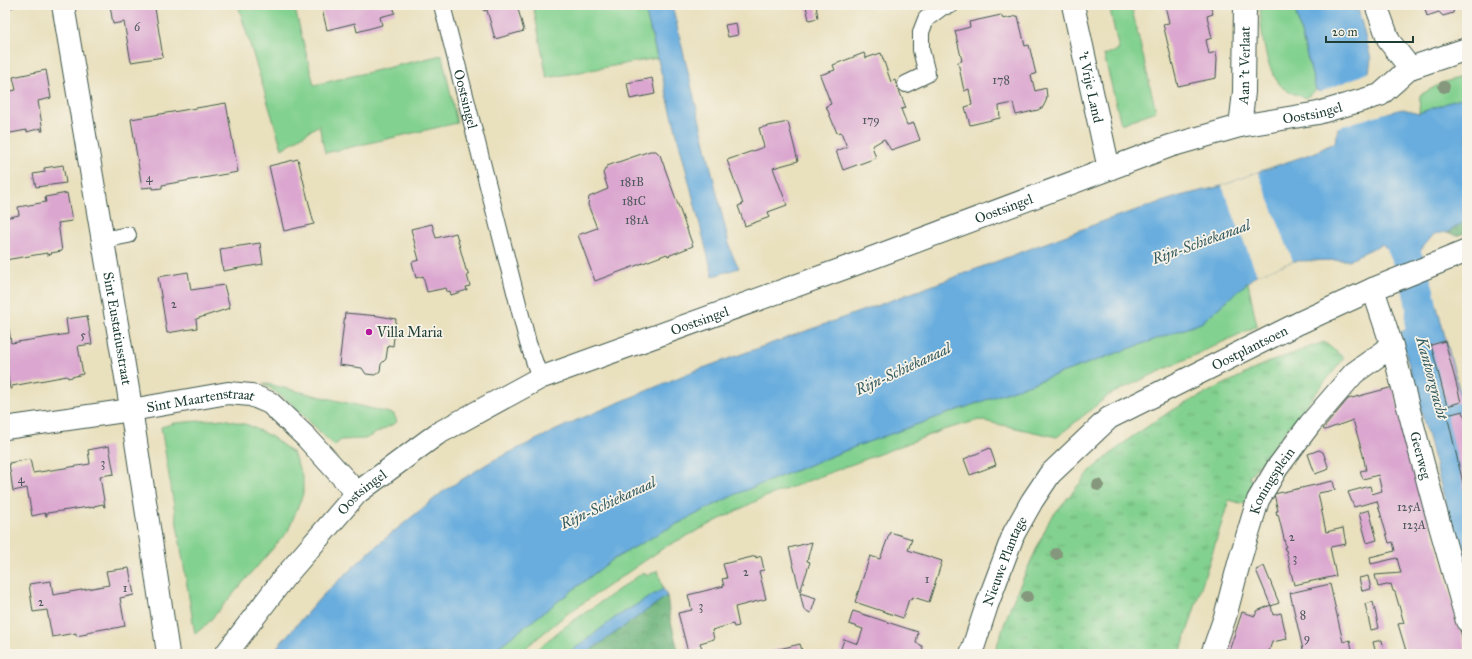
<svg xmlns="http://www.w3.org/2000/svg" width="1472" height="659" font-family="'IM FELL Great Primer',serif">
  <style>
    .green { fill: #83d190; stroke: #518762 }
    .forest { fill: url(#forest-crowns); stroke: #447857 }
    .park { fill: url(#park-tufts); stroke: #518762 }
    .water { fill: #69adde; stroke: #447589 }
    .pier { fill: #e9e0be }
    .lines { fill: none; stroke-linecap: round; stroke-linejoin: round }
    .canal { stroke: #69adde; stroke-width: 31 }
    .building { fill: #dba7d0 }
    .lane-casing { stroke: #3d5549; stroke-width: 18 }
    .street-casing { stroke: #3d5549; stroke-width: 24 }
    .lane { stroke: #fff; stroke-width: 16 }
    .street { stroke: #fff; stroke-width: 22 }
    .tree { fill: #85977c }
    .poi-dot { fill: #b5179e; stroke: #f7f3e8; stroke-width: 1.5 }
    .labels { text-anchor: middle; stroke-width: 3.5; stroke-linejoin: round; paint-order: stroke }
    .number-label { font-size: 12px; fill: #4e585b }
    .street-label { font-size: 14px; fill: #1f3d34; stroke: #f7f3e8 }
    .poi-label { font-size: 14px; fill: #1f3d34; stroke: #f7f3e8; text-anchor: start }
    .water-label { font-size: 15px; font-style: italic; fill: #32595e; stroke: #f7f3e8 }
  </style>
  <defs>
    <pattern id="forest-crowns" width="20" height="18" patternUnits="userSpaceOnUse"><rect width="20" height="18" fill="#6ab37a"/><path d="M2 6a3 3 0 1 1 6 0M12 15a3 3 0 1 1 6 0" fill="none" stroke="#579365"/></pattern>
    <pattern id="park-tufts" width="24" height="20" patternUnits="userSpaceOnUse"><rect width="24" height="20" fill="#83d190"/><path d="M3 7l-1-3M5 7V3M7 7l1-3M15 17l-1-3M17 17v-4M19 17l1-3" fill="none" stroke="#6bab76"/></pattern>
  </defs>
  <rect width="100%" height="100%" fill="#f7f3e8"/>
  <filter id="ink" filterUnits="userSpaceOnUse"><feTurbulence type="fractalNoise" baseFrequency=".025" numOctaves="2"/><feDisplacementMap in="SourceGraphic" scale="8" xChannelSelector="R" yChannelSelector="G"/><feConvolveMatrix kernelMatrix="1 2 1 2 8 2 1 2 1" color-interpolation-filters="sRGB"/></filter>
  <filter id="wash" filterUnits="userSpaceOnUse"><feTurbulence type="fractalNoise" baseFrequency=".012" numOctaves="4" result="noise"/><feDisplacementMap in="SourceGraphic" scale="16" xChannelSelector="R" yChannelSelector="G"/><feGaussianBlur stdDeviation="0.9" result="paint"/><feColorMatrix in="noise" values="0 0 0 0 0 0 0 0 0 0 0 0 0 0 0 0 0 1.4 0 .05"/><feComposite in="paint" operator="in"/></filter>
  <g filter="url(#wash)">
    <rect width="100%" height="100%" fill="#e9e0be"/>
    <g class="green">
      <polygon points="238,5 294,5 314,85 442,55 457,123 325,153 319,125 282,149"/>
      <polygon points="533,5 644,5 657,58 547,78"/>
      <polygon points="1109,5 1131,5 1156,111 1121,124 1104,55 1119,50"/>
      <path d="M1260,5H1294L1302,37L1316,90L1306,98C1298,95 1289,93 1283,88C1264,70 1261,29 1260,5Z"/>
      <polygon points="1467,75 1467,96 1419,113 1420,95 1442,83"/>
      <polygon points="1248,282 1257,326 1109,395 1057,437 979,420 943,430 760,499 665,547 567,614 518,654 489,654 612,560 665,530 736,494 857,446 1201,323"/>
      <polygon points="263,383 394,414 397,422 365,439 341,440 334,446 292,404"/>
      <polygon points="223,419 248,425 272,437 293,453 303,478 303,494 288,531 207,624 195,634 161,427 175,423"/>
      <polygon points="658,570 663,589 616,617 568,654 531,654 563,628 644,572 647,576"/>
    </g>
    <g class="forest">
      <polygon points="1467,220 1467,232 1456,236 1448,232"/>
      <polygon points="667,596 670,618 679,654 585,654"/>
    </g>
    <polygon class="park" points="1324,342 1344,358 1249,477 1255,483 1244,504 1229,500 1180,654 994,654 1011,605 1050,519 1091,470 1129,439 1172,410 1267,363"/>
    <g class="water">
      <polygon points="644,5 672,5 731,252 739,268 713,276"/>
      <polygon points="1294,5 1357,5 1371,59 1369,72 1360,85 1379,114 1403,109 1419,113 1467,96 1467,220 1448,232 1434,234 1420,251 1397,258 1382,244 1348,260 1293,261 1256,275 1201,323 857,446 736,494 665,530 612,560 489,654 271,654 321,597 376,546 445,490 490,462 575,421 689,373 920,290 1112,218 1180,196 1222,186 1258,172 1316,152 1335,142 1338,128 1327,95 1316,90 1302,37"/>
      <polygon points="1433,292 1467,419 1467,583 1400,332 1414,327 1409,300"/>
      <polygon points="663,589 667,596 585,654 568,654 616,617"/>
    </g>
    <g class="pier">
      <polygon points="1372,71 1362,85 1380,111 1401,107 1402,108 1336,128 1326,96 1318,93"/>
      <polygon points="1258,172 1293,261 1257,275 1222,186"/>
    </g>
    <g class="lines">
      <path class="canal" d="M1390,216C1400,243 1417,276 1421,304C1423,316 1418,327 1422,338"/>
    </g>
    <g id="blocks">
      <g class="building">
        <polygon points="5,5 17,5 17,6 6,9"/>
        <polygon points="110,5 160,5 160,7 155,8 163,57 131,62 124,22 113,24"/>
        <polygon points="321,5 393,5 395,13 380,17 382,25 357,32 355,23 327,30"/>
        <polygon points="482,5 517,5 524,31 495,39 487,10 484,11"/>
        <polygon points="812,5 816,5 818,18 809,20 806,6"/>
        <polygon points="1165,5 1210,5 1213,14 1207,16 1212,38 1206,40 1209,54 1216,52 1217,59 1216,78 1178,86 1163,24 1169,23"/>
        <polygon points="1424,5 1463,5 1463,6 1454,8 1453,13 1443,16 1439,12 1427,16"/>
        <polygon points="1001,15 1003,19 1018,16 1025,46 1029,45 1036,74 1031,75 1035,91 1046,88 1047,97 1046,101 1043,107 1038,110 1016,115 1013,103 999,106 1000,118 970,125 965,107 972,105 969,89 964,91 958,62 962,61 955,31 970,27 969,22"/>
        <polygon points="736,23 738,35 728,37 725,25"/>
        <polygon points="864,53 866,58 881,53 891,82 895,80 906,108 901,109 907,125 914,123 920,140 891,150 884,139 872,146 876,158 843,170 836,151 847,147 841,132 837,133 826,106 831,104 820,75 835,70 833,65"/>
        <polygon points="46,70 51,98 38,101 43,131 41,131 41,128 27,132 27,130 5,134 5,92 16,90 13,77"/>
        <polygon points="652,78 655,94 630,99 627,83"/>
        <polygon points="226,103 238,172 162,185 162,188 153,189 153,187 142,188 131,119"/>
        <polygon points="788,122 798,161 773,168 787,205 768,212 770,217 745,226 738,206 743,204 727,160 764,147 759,128"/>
        <polygon points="650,151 656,151 660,155 693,246 668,256 667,254 595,281 578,235 597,228 588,205 589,197 608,189 603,173 607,166"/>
        <polygon points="298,159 314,224 284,231 269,166"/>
        <polygon points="63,165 66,183 36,187 33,174 45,172 44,168"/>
        <polygon points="67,193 72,221 58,223 62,251 51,253 52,254 47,255 47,253 5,260 5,218 19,215 18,207 46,202 45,197"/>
        <polygon points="432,224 436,238 456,233 466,270 467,270 469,275 467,275 470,286 466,287 467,290 451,295 450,291 447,292 446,288 427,292 423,276 416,278 412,262 419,260 411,229"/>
        <polygon points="260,243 263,264 223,271 220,249"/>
        <polygon points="188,272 191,290 224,285 230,308 196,319 197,328 167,333 158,277"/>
        <polygon points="345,313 379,316 396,319 393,346 388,345 386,359 381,364 380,371 375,375 366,374 362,368 339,365"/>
        <polygon points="87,316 92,344 78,346 83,374 68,378 67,376 12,386 12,389 10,389 5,358 5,330 9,329 11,343 68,334 66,319"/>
        <polygon points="1445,341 1461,402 1447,406 1431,345"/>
        <polygon points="1393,387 1450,595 1467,654 1417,654 1417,652 1407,654 1398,624 1404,623 1395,592 1393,591 1391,584 1378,587 1375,575 1401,573 1397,558 1371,564 1370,557 1395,551 1393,542 1389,543 1377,501 1354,507 1348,492 1370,486 1372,494 1382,491 1378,475 1363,479 1360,471 1366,470 1363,455 1353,420 1325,430 1323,429 1348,399"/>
        <polygon points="1463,411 1467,425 1466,496 1447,415"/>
        <polygon points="109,446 114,474 100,476 105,507 104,507 103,504 94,506 94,507 89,508 89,507 47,513 47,516 46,516 45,513 32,516 27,488 13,491 9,463 30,459 33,473 90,464 88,450"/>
        <polygon points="990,448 996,465 970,475 964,459"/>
        <polygon points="1319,450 1323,452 1329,469 1315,474 1308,454"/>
        <polygon points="1333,481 1335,490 1318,493 1326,532 1343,528 1346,544 1330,547 1336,576 1294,585 1286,550 1285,550 1284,547 1286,547 1278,514 1277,515 1276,511 1278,511 1274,494"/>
        <polygon points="1369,510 1377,540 1367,543 1359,513"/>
        <polygon points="890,532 912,539 908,550 942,561 929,602 913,597 911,600 909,599 903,618 855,602 870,556 880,559"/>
        <polygon points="812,542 807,561 810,562 800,592 789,548"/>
        <polygon points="756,556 756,558 761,556 764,570 759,571 766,599 735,607 739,626 734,627 733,624 712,630 714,639 700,643 702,648 688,652 678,613 692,610 688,595 724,586 722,579 727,578 723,564"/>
        <polygon points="1264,566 1279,603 1271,606 1256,570"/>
        <polygon points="129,568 134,595 120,598 125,626 110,629 109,628 87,632 87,634 76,636 76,633 52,637 47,610 33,612 29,584 51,581 53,595 109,585 106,571"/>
        <polygon points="1368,576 1371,589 1362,591 1359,578"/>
        <polygon points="1330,584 1343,642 1350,640 1353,654 1304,654 1290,593"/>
        <polygon points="800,593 816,598 811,613 804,610"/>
        <polygon points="1373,602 1379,628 1371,630 1365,604"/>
        <polygon points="1271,605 1273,615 1281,613 1287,639 1272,642 1268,654 1228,654 1242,612 1255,616 1257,611"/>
        <polygon points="853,611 918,632 916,643 921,645 923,648 921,654 847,654 840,652 844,639 858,644 863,629 849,624"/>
        <polygon points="1382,640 1385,654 1376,654 1373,642"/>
        <polygon points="800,644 803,654 777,654 771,651"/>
      </g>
    </g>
  </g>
  <g filter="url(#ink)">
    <use href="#blocks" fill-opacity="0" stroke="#3d5549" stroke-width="1"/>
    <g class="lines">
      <defs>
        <g id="lane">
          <path id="s1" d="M442,5L528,343L540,378"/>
          <polyline points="906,84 927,74 921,50 921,32 926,19 942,7 951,5"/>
          <polyline points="103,240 128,235"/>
        </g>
        <g id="street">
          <path id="s2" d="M63,5L128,389L168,653"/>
          <path id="s3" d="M1073,5L1109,169"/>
          <polyline points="1376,5 1389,41 1410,68"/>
          <path id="s4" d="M1240,126L1244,92L1245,5"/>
          <path id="s5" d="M1373,289L1392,346L1434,505L1467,621"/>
          <path id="s6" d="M5,428L131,410L228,393L251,395L270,403L306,437L357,493"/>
          <path id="s7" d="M226,654L283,579L357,493L437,434L540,378L845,268L1170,146L1240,126L1318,113L1380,95L1410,68L1467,49"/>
          <path id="s8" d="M971,654L987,605L1014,533L1032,501L1050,474L1109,418L1299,323L1373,289L1467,251"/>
          <path id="s9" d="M1212,654L1225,617L1239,563L1258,500L1277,468L1310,424L1354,373L1392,346"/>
        </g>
      </defs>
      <use href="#lane" class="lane-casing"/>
      <use href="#street" class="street-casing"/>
      <use href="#lane" class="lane"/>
      <use href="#street" class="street"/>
    </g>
    <g class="tree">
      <circle cx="1444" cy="87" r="6"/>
      <circle cx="1098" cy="485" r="6"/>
      <circle cx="1056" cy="554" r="6"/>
      <circle cx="1027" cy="597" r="6"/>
    </g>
  </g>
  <circle class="poi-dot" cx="369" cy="332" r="4"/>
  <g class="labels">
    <g class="number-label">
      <text x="137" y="31">6</text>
      <text x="1001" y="84">178</text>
      <text x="871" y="124">179</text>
      <text x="149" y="182">4</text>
      <text x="632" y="186">181B</text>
      <text x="634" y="205">181C</text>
      <text x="637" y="224">181A</text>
      <text x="174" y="308">2</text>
      <text x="83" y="339">5</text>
      <text x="103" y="467">3</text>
      <text x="21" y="483">4</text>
      <text x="1409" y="511">125A</text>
      <text x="1414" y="529">123A</text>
      <text x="1292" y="541">2</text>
      <text x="1295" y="562">3</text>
      <text x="746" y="576">2</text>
      <text x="927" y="583">1</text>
      <text x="125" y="592">1</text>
      <text x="41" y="606">2</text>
      <text x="701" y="610">3</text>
      <text x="1303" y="619">8</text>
      <text x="1307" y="642">9</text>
    </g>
    <g class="street-label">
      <text dy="5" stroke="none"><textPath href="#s4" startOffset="61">Aan 't Verlaat</textPath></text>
      <text dy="5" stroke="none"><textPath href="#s3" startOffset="84">'t Vrije Land</textPath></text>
      <text dy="5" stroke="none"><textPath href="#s1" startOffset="97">Oostsingel</textPath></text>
      <text dy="5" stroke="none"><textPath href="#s7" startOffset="1242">Oostsingel</textPath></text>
      <text dy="5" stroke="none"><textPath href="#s7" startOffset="918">Oostsingel</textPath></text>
      <text dy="5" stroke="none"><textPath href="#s7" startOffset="594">Oostsingel</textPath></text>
      <text dy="5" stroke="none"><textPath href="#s2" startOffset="328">Sint Eustatiusstraat</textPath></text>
      <text dy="5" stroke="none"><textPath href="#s8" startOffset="436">Oostplantsoen</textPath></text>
      <text dy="5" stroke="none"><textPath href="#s6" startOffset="198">Sint Maartenstraat</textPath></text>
      <text dy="5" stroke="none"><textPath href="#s5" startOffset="173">Geerweg</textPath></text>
      <text dy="5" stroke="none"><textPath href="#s9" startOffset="184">Koningsplein</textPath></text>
      <text dy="5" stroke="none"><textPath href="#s7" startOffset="212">Oostsingel</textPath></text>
      <text dy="5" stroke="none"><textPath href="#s8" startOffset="99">Nieuwe Plantage</textPath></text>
    </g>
    <g class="poi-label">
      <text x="377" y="337">Villa Maria</text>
    </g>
    <g class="water-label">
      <text transform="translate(1201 242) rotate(-20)" y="5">Rijn-Schiekanaal</text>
      <text transform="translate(903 369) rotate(-25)" y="5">Rijn-Schiekanaal</text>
      <text transform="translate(1432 378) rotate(75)" y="5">Kantoorgracht</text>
      <text transform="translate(608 503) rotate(-25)" y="5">Rijn-Schiekanaal</text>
    </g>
  </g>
  <rect width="1472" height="659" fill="none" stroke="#f7f3e8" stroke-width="20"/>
  <path d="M1326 36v6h87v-6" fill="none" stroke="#1f3d34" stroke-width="2"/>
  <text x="1332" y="36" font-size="12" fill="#1f3d34" stroke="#f7f3e8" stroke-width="3" paint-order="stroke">20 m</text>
</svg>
